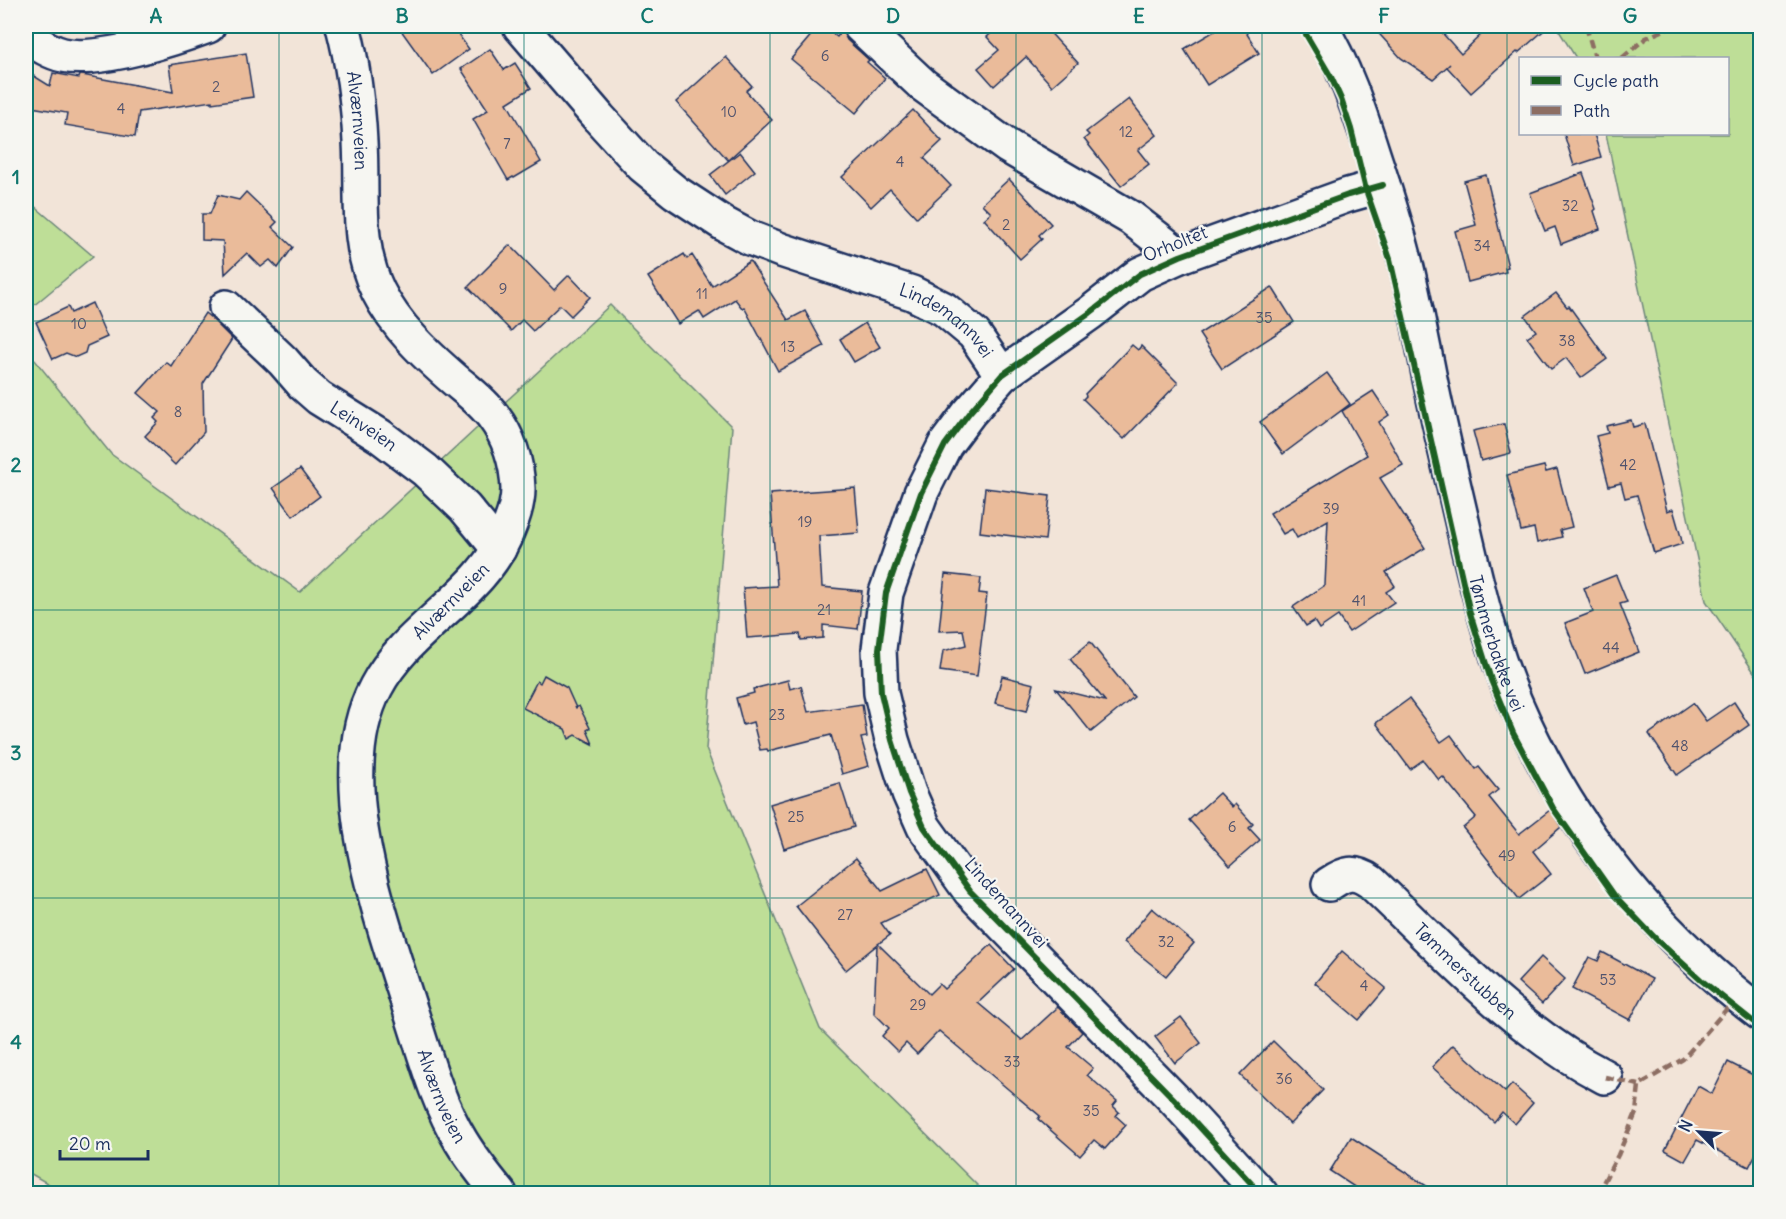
<svg xmlns="http://www.w3.org/2000/svg" width="1786" height="1219" font-family="Delius,sans-serif">
  <style>
    .green { fill: #bede97; stroke: #6c867a; stroke-width: 1.5 }
    .building { fill: #eabb9a; stroke: #1b2f5e; stroke-width: 1.5 }
    .lines { fill: none; stroke-linecap: round; stroke-linejoin: round }
    .minor-casing { stroke: #1b2f5e; stroke-width: 38 }
    .major-casing { stroke: #1b2f5e; stroke-width: 38 }
    .minor { stroke: #f6f6f2; stroke-width: 33 }
    .major { stroke: #f6f6f2; stroke-width: 33 }
    .quiet { stroke: #8d6e63; stroke-width: 4.5; stroke-dasharray: 9 4.5; stroke-linecap: butt }
    .cycleway-casing { stroke: #f6f6f2; stroke-width: 10 }
    .cycleway { stroke: #1b5e20; stroke-width: 6 }
    .grid { fill: none; stroke: #0f766e; stroke-width: 1.5; stroke-opacity: 0.55 }
    .labels { text-anchor: middle; stroke-width: 4.5; stroke-linejoin: round; paint-order: stroke }
    .number-label { font-size: 15px; fill: #4f526d }
    .street-label { font-size: 18px; fill: #1b2f5e; stroke: #f6f6f2 }
    .neatline { fill: none; stroke: #0f766e; stroke-width: 2 }
    .grid-label { font-size: 20px; text-anchor: middle; font-weight: bold; fill: #0f766e }
  </style>
  <rect width="100%" height="100%" fill="#f2e4d8"/>
  <filter id="ink" filterUnits="userSpaceOnUse"><feTurbulence type="fractalNoise" baseFrequency=".0167" numOctaves="2"/><feDisplacementMap in="SourceGraphic" scale="12" xChannelSelector="R" yChannelSelector="G"/><feConvolveMatrix kernelMatrix="1 2 1 2 8 2 1 2 1" color-interpolation-filters="sRGB"/></filter>
  <g filter="url(#ink)">
    <g class="green">
      <polygon points="1556,26 1760,26 1760,681 1706,601 1606,134 1728,134 1728,58 1576,58"/>
      <polygon points="26,199 93,256 26,312"/>
      <polygon points="610,305 732,427 706,749 820,1029 985,1193 66,1194 26,1171 26,349 111,454 300,592"/>
    </g>
    <g class="building">
      <polygon points="398,26 452,26 469,49 433,75"/>
      <polygon points="819,26 823,26 837,37 842,30 847,40 869,60 867,62 885,78 856,113 791,59"/>
      <polygon points="999,26 1044,26 1078,63 1052,86 1026,57 994,86 978,68 999,50 987,37"/>
      <polygon points="1223,26 1242,26 1259,53 1207,85 1184,49"/>
      <polygon points="1372,26 1436,26 1461,54 1490,26 1549,26 1518,53 1517,52 1471,93 1447,67 1450,64 1433,79 1401,58"/>
      <polygon points="490,49 504,70 515,63 531,88 507,103 541,162 514,178 513,177 508,180 473,119 488,110 461,69"/>
      <polygon points="246,53 253,97 212,103 212,101 139,112 135,137 65,125 67,113 26,106 26,71 50,86 53,73 79,78 80,75 82,75 173,92 169,65"/>
      <polygon points="726,57 752,86 746,91 772,120 728,160 676,102"/>
      <polygon points="1129,99 1157,135 1138,150 1149,164 1121,186 1084,139 1089,135 1086,132"/>
      <polygon points="913,110 942,141 924,158 951,186 917,218 890,189 871,207 842,177"/>
      <polygon points="1564,134 1594,134 1601,157 1574,166"/>
      <polygon points="740,152 755,171 725,195 710,175"/>
      <polygon points="1583,173 1596,209 1594,211 1600,229 1561,244 1555,227 1545,231 1530,193"/>
      <polygon points="1486,175 1508,267 1505,268 1506,272 1468,282 1455,231 1476,225 1464,181"/>
      <polygon points="1009,179 1051,224 1039,235 1042,239 1020,259 984,219 991,213 982,204"/>
      <polygon points="246,192 277,222 272,227 293,247 278,268 270,260 261,267 247,253 225,274 223,241 202,240 202,214 210,214 218,195 239,200"/>
      <polygon points="510,245 554,290 569,275 590,297 571,316 560,305 533,331 522,320 511,331 468,287"/>
      <polygon points="684,254 687,259 692,255 712,286 750,261 788,320 805,311 824,346 778,371 744,307 742,308 735,299 704,319 699,311 678,324 648,277"/>
      <polygon points="1272,287 1294,322 1222,369 1199,334"/>
      <polygon points="1556,293 1567,307 1569,306 1607,359 1581,378 1566,358 1551,369 1527,337 1536,331 1525,316"/>
      <polygon points="92,303 107,337 87,346 85,353 76,357 66,353 53,359 36,322 68,307 71,313"/>
      <polygon points="205,313 211,318 232,339 203,384 204,432 175,465 145,436 158,422 154,418 160,412 138,393 166,362 171,366"/>
      <polygon points="865,323 880,347 854,362 840,339"/>
      <polygon points="1132,345 1138,350 1141,346 1178,383 1124,439 1083,399 1086,396 1085,394"/>
      <polygon points="1327,373 1350,404 1283,454 1260,422"/>
      <polygon points="1373,391 1389,415 1379,422 1403,465 1380,478 1425,548 1386,572 1395,586 1386,592 1394,602 1349,632 1338,616 1319,629 1314,621 1306,626 1293,607 1325,585 1328,520 1297,538 1292,529 1283,534 1270,513 1367,455 1342,411"/>
      <polygon points="1631,420 1633,427 1645,424 1667,511 1673,509 1681,537 1682,544 1654,553 1637,495 1625,498 1621,483 1609,486 1596,436 1608,433 1606,426"/>
      <polygon points="1504,424 1511,453 1481,461 1473,431"/>
      <polygon points="1544,466 1546,472 1557,469 1572,527 1560,530 1562,537 1537,543 1534,528 1521,531 1507,475"/>
      <polygon points="300,469 320,496 293,516 273,488"/>
      <polygon points="855,488 859,533 819,536 822,587 862,591 858,629 823,625 823,638 801,640 800,634 747,638 743,588 777,586 770,494"/>
      <polygon points="985,488 1050,496 1045,540 980,532"/>
      <polygon points="945,574 981,578 979,593 987,594 977,676 940,671 943,651 966,645 963,630 939,631"/>
      <polygon points="1616,575 1627,602 1620,604 1639,652 1585,674 1565,623 1593,612 1584,588"/>
      <polygon points="1090,642 1134,697 1091,732 1056,689 1105,701 1070,659"/>
      <polygon points="544,675 567,688 576,708 579,706 590,728 587,730 593,744 576,735 569,739 565,729 523,708 537,681 540,683"/>
      <polygon points="1002,676 1034,684 1027,711 995,703"/>
      <polygon points="788,680 790,689 801,686 808,712 862,704 867,737 861,738 869,766 842,774 831,735 768,751 767,749 760,750 753,722 743,725 736,698 754,693 753,689"/>
      <polygon points="1409,699 1441,742 1451,735 1476,769 1479,767 1498,790 1489,797 1519,834 1550,810 1561,827 1533,851 1551,874 1519,899 1463,828 1476,817 1443,777 1439,780 1423,760 1410,769 1376,723"/>
      <polygon points="1734,702 1749,725 1677,775 1649,734 1693,703 1706,721"/>
      <polygon points="840,783 854,827 784,849 770,804"/>
      <polygon points="1219,793 1232,807 1235,804 1253,824 1249,828 1260,840 1230,866 1189,820"/>
      <polygon points="856,858 882,891 927,869 940,895 881,923 890,935 878,944 929,994 939,984 944,989 991,945 1014,969 978,1003 1022,1040 1058,1007 1082,1032 1068,1047 1093,1068 1087,1075 1117,1101 1113,1106 1119,1112 1116,1116 1126,1125 1105,1149 1094,1140 1080,1156 1038,1119 1040,1116 939,1031 917,1054 906,1043 898,1052 882,1036 889,1028 874,1013 877,945 846,970 796,906"/>
      <polygon points="1152,908 1194,943 1166,976 1124,942"/>
      <polygon points="1342,951 1386,988 1359,1020 1315,983"/>
      <polygon points="1602,952 1652,979 1630,1020 1572,989 1589,957 1598,961"/>
      <polygon points="1541,957 1565,979 1542,1004 1518,982"/>
      <polygon points="1181,1017 1201,1043 1175,1063 1155,1037"/>
      <polygon points="1273,1041 1323,1090 1290,1124 1240,1075"/>
      <polygon points="1453,1045 1505,1092 1512,1084 1533,1103 1515,1124 1502,1112 1494,1122 1432,1067"/>
      <polygon points="1728,1062 1761,1079 1761,1144 1749,1167 1697,1140 1685,1161 1665,1150 1698,1086 1712,1094"/>
      <polygon points="1351,1137 1439,1194 1365,1194 1330,1171"/>
    </g>
    <g class="lines">
      <defs>
        <g id="minor">
          <path id="s1" d="M520,26L599,118L643,166L675,192L724,224L750,238L781,250L912,293L944,309L974,334L1002,375"/>
          <polyline points="860,26 923,85 1007,146 1131,218 1180,256"/>
          <path id="s2" d="M1320,26C1344,65 1359,110 1373,154C1387,196 1401,239 1410,282C1416,309 1421,336 1427,364C1437,416 1450,469 1462,521C1476,582 1490,644 1515,702C1569,828 1652,930 1760,1013"/>
          <path d="M26,36C37,43 49,52 63,55C99,63 173,39 208,26"/>
          <path id="s3" d="M226,307L283,361L303,384L319,398L380,436L425,470L465,508L499,549"/>
          <path id="s4" d="M1329,884C1345,873 1354,870 1371,882C1444,951 1514,1030 1605,1077"/>
          <polyline points="1261,1194 1173,1098 970,891 924,827 909,793 892,740 881,693 879,649 886,593 921,493 945,445 969,413 1002,375 1090,313 1140,274 1180,256 1348,195 1383,185"/>
        </g>
        <g id="major">
          <path id="s5" d="M343,26C353,64 358,102 360,142C363,192 355,244 378,291C396,327 425,354 455,380C468,391 483,402 493,416C509,437 517,463 518,489C518,502 514,515 509,527C484,596 409,624 376,687C328,777 381,916 409,1006C424,1051 436,1100 461,1141C472,1159 486,1177 500,1194"/>
        </g>
      </defs>
      <use href="#minor" class="minor-casing"/>
      <use href="#major" class="major-casing"/>
      <use href="#minor" class="minor"/>
      <use href="#major" class="major"/>
      <g class="quiet">
        <polyline points="1586,26 1595,58"/>
        <polyline points="1622,58 1646,38 1673,26"/>
        <polyline points="1605,1077 1639,1085"/>
        <polyline points="1597,1194 1618,1155 1636,1113 1639,1085 1683,1059 1731,1004"/>
      </g>
      <defs>
        <g id="cycleway">
          <polyline points="1301,26 1331,77 1341,99 1351,129 1366,190 1390,259 1470,613 1491,680 1513,733 1553,808 1614,895 1657,940 1701,980 1760,1027"/>
          <polyline points="1261,1194 1173,1098 970,891 924,827 909,793 892,740 881,693 879,649 886,593 921,493 945,445 969,413 1002,375 1090,313 1140,274 1180,256 1348,195 1383,185"/>
        </g>
      </defs>
      <use href="#cycleway" class="cycleway-casing"/>
      <use href="#cycleway" class="cycleway"/>
    </g>
  </g>
  <path class="grid" d="M279,26V1194M524,26V1194M770,26V1194M1016,26V1194M1262,26V1194M1507,26V1194M26,321H1760M26,610H1760M26,898H1760"/>
  <g class="labels">
    <g class="number-label">
      <text x="825" y="61">6</text>
      <text x="216" y="92">2</text>
      <text x="121" y="114">4</text>
      <text x="729" y="117">10</text>
      <text x="1126" y="137">12</text>
      <text x="507" y="149">7</text>
      <text x="900" y="167">4</text>
      <text x="1570" y="211">32</text>
      <text x="1006" y="230">2</text>
      <text x="1482" y="251">34</text>
      <text x="503" y="294">9</text>
      <text x="702" y="299">11</text>
      <text x="1264" y="323">35</text>
      <text x="79" y="329">10</text>
      <text x="1567" y="346">38</text>
      <text x="788" y="352">13</text>
      <text x="178" y="417">8</text>
      <text x="1628" y="470">42</text>
      <text x="1331" y="514">39</text>
      <text x="805" y="527">19</text>
      <text x="1359" y="606">41</text>
      <text x="824" y="615">21</text>
      <text x="1611" y="653">44</text>
      <text x="777" y="720">23</text>
      <text x="1680" y="751">48</text>
      <text x="796" y="822">25</text>
      <text x="1232" y="832">6</text>
      <text x="1507" y="861">49</text>
      <text x="845" y="920">27</text>
      <text x="1166" y="947">32</text>
      <text x="1608" y="985">53</text>
      <text x="1364" y="991">4</text>
      <text x="918" y="1010">29</text>
      <text x="1012" y="1067">33</text>
      <text x="1284" y="1084">36</text>
      <text x="1091" y="1116">35</text>
    </g>
    <g class="street-label">
      <text dy="6" stroke="none"><textPath href="#s5" startOffset="96">Alværnveien</textPath></text>
      <text transform="translate(1175 244) rotate(-22)" y="6">Orholtet</text>
      <text dy="6" stroke="none"><textPath href="#s1" startOffset="531">Lindemannvei</textPath></text>
      <text dy="6" stroke="none"><textPath href="#s3" startOffset="183">Leinveien</textPath></text>
      <text transform="translate(451 601) rotate(-45)" y="6">Alværnveien</text>
      <text dy="6" stroke="none"><textPath href="#s2" startOffset="644">Tømmerbakke vei</textPath></text>
      <text transform="translate(1006 903) rotate(48)" y="6">Lindemannvei</text>
      <text dy="6" stroke="none"><textPath href="#s4" startOffset="176">Tømmerstubben</textPath></text>
      <text dy="6" stroke="none"><textPath href="#s5" startOffset="1192">Alværnveien</textPath></text>
    </g>
  </g>
  <rect width="1786" height="1219" fill="none" stroke="#f6f6f2" stroke-width="66"/>
  <rect x="1519" y="57" width="210" height="78" fill="#f6f6f2" stroke="#9ea6b7" stroke-width="1.5"/>
  <rect x="1531" y="76" width="30" height="9" fill="#1b5e20" stroke="#9ea6b7" stroke-width="1.5"/>
  <text x="1573" y="87" font-size="18" fill="#1b2f5e">Cycle path</text>
  <rect x="1531" y="106" width="30" height="9" fill="#8d6e63" stroke="#9ea6b7" stroke-width="1.5"/>
  <text x="1573" y="117" font-size="18" fill="#1b2f5e">Path</text>
  <g transform="translate(1699 1132) rotate(295)" stroke="#f6f6f2" stroke-width="4.5" paint-order="stroke">
  <path d="M0-4.5L10 22L0 15L-10 22Z" fill="#1b2f5e"/>
  <text y="-9" font-size="16" font-weight="bold" text-anchor="middle" fill="#1b2f5e">N</text>
  </g>
  <path d="M60 1150v9h88v-9" fill="none" stroke="#1b2f5e" stroke-width="3"/>
  <text x="69" y="1150" font-size="18" fill="#1b2f5e" stroke="#f6f6f2" stroke-width="4.5" paint-order="stroke">20 m</text>
  <rect x="33" y="33" width="1720" height="1153" class="neatline"/>
  <g class="grid-label">
    <text x="156" y="23">A</text>
    <text x="402" y="23">B</text>
    <text x="647" y="23">C</text>
    <text x="893" y="23">D</text>
    <text x="1139" y="23">E</text>
    <text x="1384" y="23">F</text>
    <text x="1630" y="23">G</text>
    <text x="16" y="184">1</text>
    <text x="16" y="472">2</text>
    <text x="16" y="760">3</text>
    <text x="16" y="1049">4</text>
  </g>
</svg>
